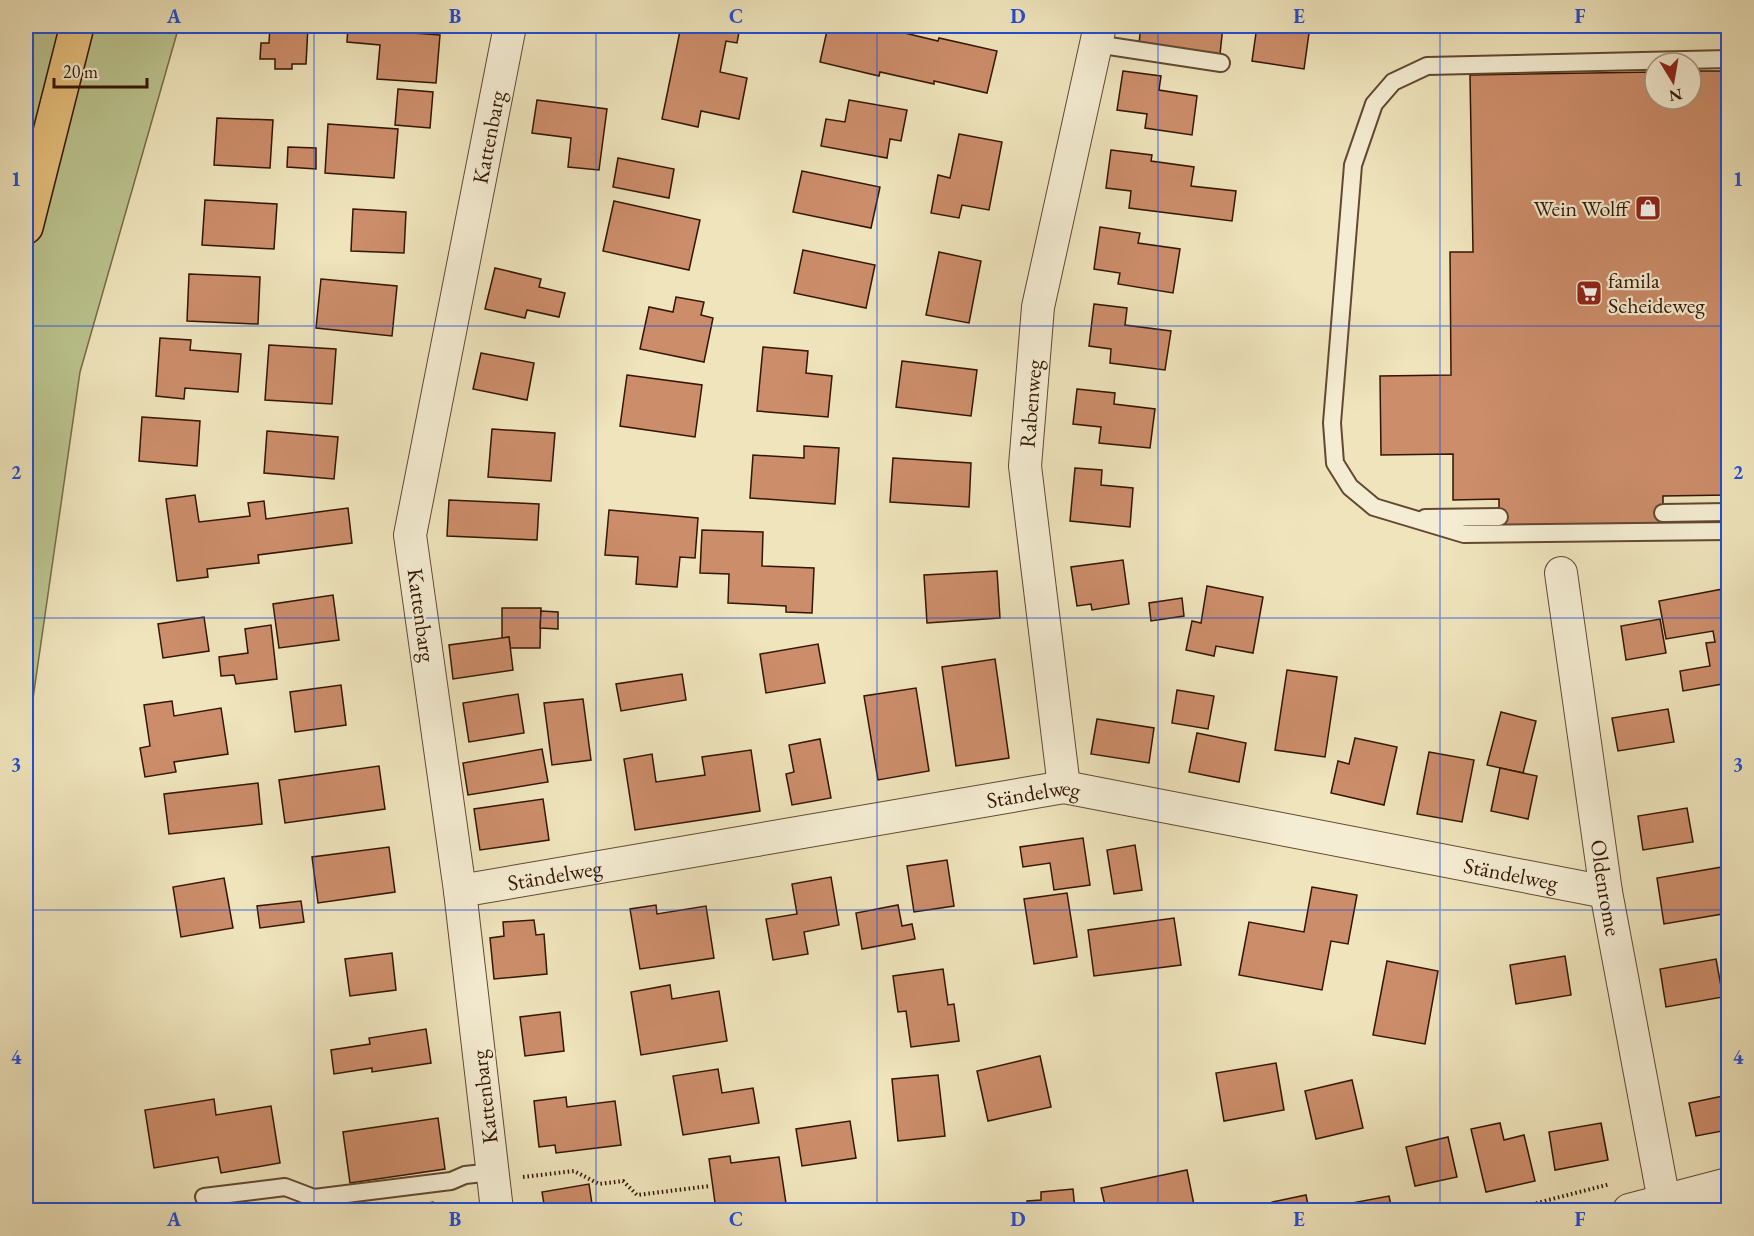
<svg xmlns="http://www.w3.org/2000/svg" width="1754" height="1236" font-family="'EB Garamond',serif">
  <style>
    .green { fill: #bbc48f; stroke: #776c48; stroke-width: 1.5 }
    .building { fill: #cc8d6a; stroke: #331502; stroke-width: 1.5 }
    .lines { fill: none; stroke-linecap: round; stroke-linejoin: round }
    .lane-casing { stroke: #624930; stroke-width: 20 }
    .street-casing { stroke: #624930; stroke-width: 34 }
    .highway-casing { stroke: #331502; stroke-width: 36 }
    .path { stroke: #331502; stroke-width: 4; stroke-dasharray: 1.5 3; stroke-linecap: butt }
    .lane { stroke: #f5edd3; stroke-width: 16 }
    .street { stroke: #f5edd3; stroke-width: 32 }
    .highway { stroke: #e8c27e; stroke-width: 33 }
    .grid { fill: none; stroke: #1d4ed8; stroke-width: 1.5; stroke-opacity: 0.55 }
    .labels { text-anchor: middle; stroke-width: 4.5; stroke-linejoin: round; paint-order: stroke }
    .street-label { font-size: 22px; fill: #331502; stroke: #f5edd3 }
    .poi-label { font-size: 22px; fill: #331502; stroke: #f5edd3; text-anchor: end }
    .neatline { fill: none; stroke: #1d4ed8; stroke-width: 2 }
    .grid-label { font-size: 20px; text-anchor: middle; font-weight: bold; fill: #1d4ed8 }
  </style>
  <rect width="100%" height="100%" fill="#efe4bc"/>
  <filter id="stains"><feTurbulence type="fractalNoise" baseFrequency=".00333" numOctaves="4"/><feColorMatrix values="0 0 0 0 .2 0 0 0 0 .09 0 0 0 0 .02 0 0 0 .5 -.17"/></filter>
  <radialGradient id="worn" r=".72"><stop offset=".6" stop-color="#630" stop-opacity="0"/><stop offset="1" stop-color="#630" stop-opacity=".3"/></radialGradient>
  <polygon class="green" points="26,26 179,26 80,372 26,747"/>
  <g class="building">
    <polygon points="270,26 308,26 306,64 292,64 292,69 275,69 275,59 260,59 261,43 269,43"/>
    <polygon points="348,26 414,26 413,33 440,35 436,83 377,79 380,45 347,42"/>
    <polygon points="681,26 740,27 737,43 726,41 720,72 747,78 739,119 701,111 698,127 662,119"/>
    <polygon points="828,26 856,26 887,33 888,29 938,41 939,38 997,51 987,93 934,81 934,84 880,72 879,76 820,62"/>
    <polygon points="1141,26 1223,26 1220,54 1139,43"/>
    <polygon points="1257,26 1310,26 1304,69 1252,61"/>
    <polygon points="1123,71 1161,76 1159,90 1197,96 1192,135 1145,128 1147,114 1117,110"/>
    <polygon points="1691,71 1728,71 1728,495 1663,496 1663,523 1499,525 1499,499 1453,500 1453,454 1381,455 1380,376 1451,375 1450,252 1473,252 1470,75 1655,72 1655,99 1691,99"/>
    <polygon points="398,89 433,92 430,128 395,125"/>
    <polygon points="537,100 607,109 599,170 568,167 571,138 532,133"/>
    <polygon points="849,100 907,110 901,141 890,139 887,158 821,146 826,119 845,122"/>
    <polygon points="217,118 273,120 270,168 214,165"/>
    <polygon points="328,124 398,129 394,178 325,173"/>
    <polygon points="959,134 1002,142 989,210 962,205 959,218 931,213 938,175 950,178"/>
    <polygon points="288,147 316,148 316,169 287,167"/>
    <polygon points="1111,150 1152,155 1151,161 1194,167 1191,186 1236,191 1232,221 1129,208 1131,191 1106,188"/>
    <polygon points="618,158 674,169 669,198 613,187"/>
    <polygon points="802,171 880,187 871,228 793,212"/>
    <polygon points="205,200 277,204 274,249 202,245"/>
    <polygon points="614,201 700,220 689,270 603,251"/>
    <polygon points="353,209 406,212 404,253 351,251"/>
    <polygon points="1100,227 1140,233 1138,243 1180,249 1173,293 1118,284 1120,273 1094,269"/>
    <polygon points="803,250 875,265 866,308 794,293"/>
    <polygon points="939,252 981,261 969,323 926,315"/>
    <polygon points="495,268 541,279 539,287 565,293 559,317 527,310 525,318 485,309"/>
    <polygon points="189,274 260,277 258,324 187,321"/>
    <polygon points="321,279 397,286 392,336 316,328"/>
    <polygon points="676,297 704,302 701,315 713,318 704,362 640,349 649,307 673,312"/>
    <polygon points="1094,304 1127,308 1125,325 1171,331 1165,370 1110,363 1111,349 1089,346"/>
    <polygon points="160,338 191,340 190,350 241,354 238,392 185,388 184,399 156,396"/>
    <polygon points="269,345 336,349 332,404 265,400"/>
    <polygon points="763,347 808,351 806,373 832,376 828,417 757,411"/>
    <polygon points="481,353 534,363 527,400 473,389"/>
    <polygon points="902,361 977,370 971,416 896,407"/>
    <polygon points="627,375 702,385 695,437 620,426"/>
    <polygon points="1077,389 1115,393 1114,404 1155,409 1150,448 1099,443 1101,427 1073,424"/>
    <polygon points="142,417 200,421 197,466 139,461"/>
    <polygon points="492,429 555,433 551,481 488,477"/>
    <polygon points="267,431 338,437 334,479 264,473"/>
    <polygon points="804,446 839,448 835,504 750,498 753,455 804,458"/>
    <polygon points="893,458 971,463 969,507 890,502"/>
    <polygon points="1075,468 1102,470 1101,485 1133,488 1130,527 1070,521"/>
    <polygon points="195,495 199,522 250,516 248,503 264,501 266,519 348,508 352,543 258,555 259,563 207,569 208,577 177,581 166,499"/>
    <polygon points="449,500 539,504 537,540 447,536"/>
    <polygon points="609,510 698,518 695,558 680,557 677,587 636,584 638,557 605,555"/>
    <polygon points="702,530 763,532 762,566 814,568 812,613 786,612 786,606 728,603 729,574 700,573"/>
    <polygon points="1123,560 1129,604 1092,610 1091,604 1077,606 1071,567"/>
    <polygon points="997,571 1000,618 927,623 924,575"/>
    <polygon points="1207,586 1263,597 1253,653 1216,646 1214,656 1186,650 1192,621 1201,623"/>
    <polygon points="1728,588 1728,683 1683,691 1680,671 1710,666 1706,643 1715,642 1713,631 1666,639 1659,601"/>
    <polygon points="333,595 339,640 279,648 273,604"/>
    <polygon points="1182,598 1184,616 1151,621 1149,603"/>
    <polygon points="502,608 541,608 540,648 510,648 509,637 502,638"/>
    <polygon points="541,611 558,612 558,629 540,628"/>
    <polygon points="204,617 209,651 163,658 158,624"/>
    <polygon points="1660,619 1666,653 1626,660 1621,626"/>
    <polygon points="271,625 277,679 236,684 234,675 221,676 219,657 248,653 245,629"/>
    <polygon points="509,637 513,670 453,679 449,645"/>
    <polygon points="818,644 825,683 766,693 760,654"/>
    <polygon points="995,659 1009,758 956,766 942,667"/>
    <polygon points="1287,670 1337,677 1325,757 1275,750"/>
    <polygon points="682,674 686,700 621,711 616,684"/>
    <polygon points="341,685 346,725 295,732 290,692"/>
    <polygon points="916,688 929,771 878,780 864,696"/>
    <polygon points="1177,690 1214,696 1208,729 1172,723"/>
    <polygon points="518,694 524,733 469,742 463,703"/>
    <polygon points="583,699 591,760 552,765 544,703"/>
    <polygon points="172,701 174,716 221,708 228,754 174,762 176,772 145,777 140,748 150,746 144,705"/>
    <polygon points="1668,709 1674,742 1618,751 1612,718"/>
    <polygon points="1501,712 1536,721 1523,773 1487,765"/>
    <polygon points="1097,719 1154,728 1149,763 1091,754"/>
    <polygon points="1197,733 1246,743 1239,782 1189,772"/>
    <polygon points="1355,738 1397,747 1384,805 1331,793 1338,761 1349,764"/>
    <polygon points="820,739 831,798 792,805 786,774 794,772 789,745"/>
    <polygon points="542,749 548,782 468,795 463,763"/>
    <polygon points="751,750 760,811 635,830 624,759 652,754 656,782 705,775 702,757"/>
    <polygon points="1429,752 1474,760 1462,822 1417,814"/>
    <polygon points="379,766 385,809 285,823 279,780"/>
    <polygon points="1500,768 1537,776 1528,819 1491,811"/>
    <polygon points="258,783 262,824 169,834 164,794"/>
    <polygon points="543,799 549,840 480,850 474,809"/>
    <polygon points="1687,808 1693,842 1643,850 1638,816"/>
    <polygon points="1083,838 1090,885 1054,890 1050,863 1023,867 1020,847"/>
    <polygon points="1135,845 1142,890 1114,894 1107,850"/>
    <polygon points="389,847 395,892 318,903 312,857"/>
    <polygon points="947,860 954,906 914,912 907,866"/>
    <polygon points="1728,866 1728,913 1664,924 1657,878"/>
    <polygon points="831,877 839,925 804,932 808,954 773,960 766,919 797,914 792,884"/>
    <polygon points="224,878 233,928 181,937 173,887"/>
    <polygon points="1312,887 1357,895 1348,944 1331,941 1322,990 1239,975 1249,922 1304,932"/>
    <polygon points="1067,893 1077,957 1034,964 1024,899"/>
    <polygon points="301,901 304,922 260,928 257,906"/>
    <polygon points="656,905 657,914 706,906 714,958 640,969 630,909"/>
    <polygon points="898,905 902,926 912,924 915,939 862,949 856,913"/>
    <polygon points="1174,918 1181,965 1094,976 1088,930"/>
    <polygon points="534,920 536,935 544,934 547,974 494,979 490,938 504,936 503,922"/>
    <polygon points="392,953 396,990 350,996 345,959"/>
    <polygon points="1565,956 1571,995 1516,1004 1510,965"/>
    <polygon points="1716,959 1723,997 1666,1007 1660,969"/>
    <polygon points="1387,961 1438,971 1425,1044 1373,1035"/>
    <polygon points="943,969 948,1005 954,1004 959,1041 911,1047 906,1011 898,1012 893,976"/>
    <polygon points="670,985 672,999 719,991 727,1041 641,1055 631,992"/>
    <polygon points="560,1012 564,1051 525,1056 520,1017"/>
    <polygon points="426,1029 431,1063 372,1072 372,1068 334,1074 331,1050 370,1044 369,1038"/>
    <polygon points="1040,1056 1051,1107 988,1121 977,1071"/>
    <polygon points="1276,1063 1284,1110 1224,1121 1216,1073"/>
    <polygon points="718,1069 722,1093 753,1088 759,1123 683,1135 673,1076"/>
    <polygon points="938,1075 945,1136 898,1141 892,1079"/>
    <polygon points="1352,1080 1363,1128 1316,1139 1305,1091"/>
    <polygon points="1728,1095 1728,1130 1696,1136 1689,1103"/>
    <polygon points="566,1097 567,1107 615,1101 621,1145 556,1153 555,1145 539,1147 534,1101"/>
    <polygon points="214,1099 216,1115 271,1106 280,1163 221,1173 218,1157 154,1168 145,1110"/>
    <polygon points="438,1118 445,1169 350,1183 343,1132"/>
    <polygon points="850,1121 856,1158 802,1166 796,1129"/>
    <polygon points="1500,1123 1504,1140 1524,1135 1535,1181 1486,1192 1471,1129"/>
    <polygon points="1601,1123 1608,1160 1555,1170 1549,1132"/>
    <polygon points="1448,1137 1457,1177 1415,1186 1406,1147"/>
    <polygon points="730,1156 731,1163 779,1157 787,1210 716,1210 709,1159"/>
    <polygon points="1187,1170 1195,1210 1106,1210 1101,1188"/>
    <polygon points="589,1184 592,1204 578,1207 578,1210 545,1210 542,1192"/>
    <polygon points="1073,1189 1075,1210 1028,1210 1027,1201 1041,1200 1041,1192"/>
    <polygon points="1306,1195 1309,1210 1273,1210 1272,1202"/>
    <polygon points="1389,1196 1392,1210 1342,1210 1341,1205"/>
    <polygon points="433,1202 435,1210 391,1210"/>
  </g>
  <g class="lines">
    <defs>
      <g id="lane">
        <polyline points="1096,44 1221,63"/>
        <polyline points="1728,59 1427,66 1393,82 1374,104 1353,165 1332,423 1335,463 1350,487 1374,507 1464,534 1728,531"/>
        <polyline points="1663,513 1728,512"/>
        <polyline points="1425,518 1499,517"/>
        <polyline points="204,1197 285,1187 314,1198 451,1181 465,1175 493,1172"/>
      </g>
      <g id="street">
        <path id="s1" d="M1561,573L1606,892L1664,1201"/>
        <path id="s2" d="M1064,787L1025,466L1038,307L1100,26"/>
        <path id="s3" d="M460,891L1064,787L1606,892"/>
        <path id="s4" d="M497,1210L460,891L410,535L510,26"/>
        <polyline points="1629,1210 1728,1184"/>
      </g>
      <polyline id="highway" points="26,227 77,26"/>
    </defs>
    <use href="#lane" class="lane-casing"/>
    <use href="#street" class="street-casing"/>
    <use href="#highway" class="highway-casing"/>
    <g class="path">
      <polyline points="523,1177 574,1171 599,1184 623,1181 637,1195 710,1186"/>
      <polyline points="1510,1210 1610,1184"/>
    </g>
    <use href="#lane" class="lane"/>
    <use href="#street" class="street"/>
    <use href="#highway" class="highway"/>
  </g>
  <path class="grid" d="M314,26V1210M596,26V1210M877,26V1210M1158,26V1210M1440,26V1210M26,326H1728M26,618H1728M26,910H1728"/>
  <defs>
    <symbol id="shop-square" viewBox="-11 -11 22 22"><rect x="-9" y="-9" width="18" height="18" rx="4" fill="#8f2418" stroke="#f5edd3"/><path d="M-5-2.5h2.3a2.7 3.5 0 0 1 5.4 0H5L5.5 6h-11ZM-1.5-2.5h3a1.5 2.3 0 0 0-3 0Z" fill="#fff"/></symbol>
    <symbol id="supermarket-square" viewBox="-11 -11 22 22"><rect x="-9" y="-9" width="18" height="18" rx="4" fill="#8f2418" stroke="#f5edd3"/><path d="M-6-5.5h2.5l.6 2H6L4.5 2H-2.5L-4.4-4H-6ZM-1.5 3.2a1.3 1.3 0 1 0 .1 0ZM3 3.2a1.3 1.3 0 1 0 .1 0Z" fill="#fff"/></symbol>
  </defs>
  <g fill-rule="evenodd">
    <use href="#shop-square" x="1633" y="193" width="30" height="30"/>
    <use href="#supermarket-square" x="1574" y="278" width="30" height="30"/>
  </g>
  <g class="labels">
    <g class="street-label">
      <text dy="8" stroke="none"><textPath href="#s4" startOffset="1086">Kattenbarg</textPath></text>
      <text dy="8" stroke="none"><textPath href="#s2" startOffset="386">Rabenweg</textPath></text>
      <text transform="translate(422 615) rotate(82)" y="8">Kattenbarg</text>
      <text dy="8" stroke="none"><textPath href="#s3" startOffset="582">Ständelweg</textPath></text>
      <text dy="8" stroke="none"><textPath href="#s3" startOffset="1068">Ständelweg</textPath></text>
      <text dy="8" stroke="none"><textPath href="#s3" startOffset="96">Ständelweg</textPath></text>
      <text dy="8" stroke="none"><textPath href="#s1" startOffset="318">Oldenrome</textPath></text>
      <text transform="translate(484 1097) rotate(-97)" y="8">Kattenbarg</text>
    </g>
    <g class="poi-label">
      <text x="1628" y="216">Wein Wolff</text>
      <text x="1608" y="288" text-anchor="start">famila<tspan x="1608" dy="25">Scheideweg</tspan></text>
    </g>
  </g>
  <rect width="1754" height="1236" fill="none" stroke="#efe4bc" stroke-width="66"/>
  <g transform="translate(1673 81) rotate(169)"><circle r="28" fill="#f5edd3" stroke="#a7977f" stroke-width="1.5"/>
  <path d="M0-4.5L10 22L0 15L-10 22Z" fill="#8f2418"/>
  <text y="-9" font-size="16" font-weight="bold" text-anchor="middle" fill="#331502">N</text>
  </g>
  <path d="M54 78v9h93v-9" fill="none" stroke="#331502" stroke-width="3"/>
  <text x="63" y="78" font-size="18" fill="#331502" stroke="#f5edd3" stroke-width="4.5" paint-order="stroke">20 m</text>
  <rect x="33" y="33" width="1688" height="1170" class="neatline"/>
  <g class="grid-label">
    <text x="174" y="23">A</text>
    <text x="455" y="23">B</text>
    <text x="736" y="23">C</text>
    <text x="1018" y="23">D</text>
    <text x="1299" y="23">E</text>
    <text x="1580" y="23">F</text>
    <text x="16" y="186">1</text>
    <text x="1738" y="186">1</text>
    <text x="16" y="479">2</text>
    <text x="1738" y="479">2</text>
    <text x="16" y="771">3</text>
    <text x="1738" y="771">3</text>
    <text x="16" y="1064">4</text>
    <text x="1738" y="1064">4</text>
    <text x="174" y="1226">A</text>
    <text x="455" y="1226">B</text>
    <text x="736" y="1226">C</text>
    <text x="1018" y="1226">D</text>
    <text x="1299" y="1226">E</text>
    <text x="1580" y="1226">F</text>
  </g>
  <rect width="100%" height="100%" filter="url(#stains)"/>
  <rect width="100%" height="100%" fill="url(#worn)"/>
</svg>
